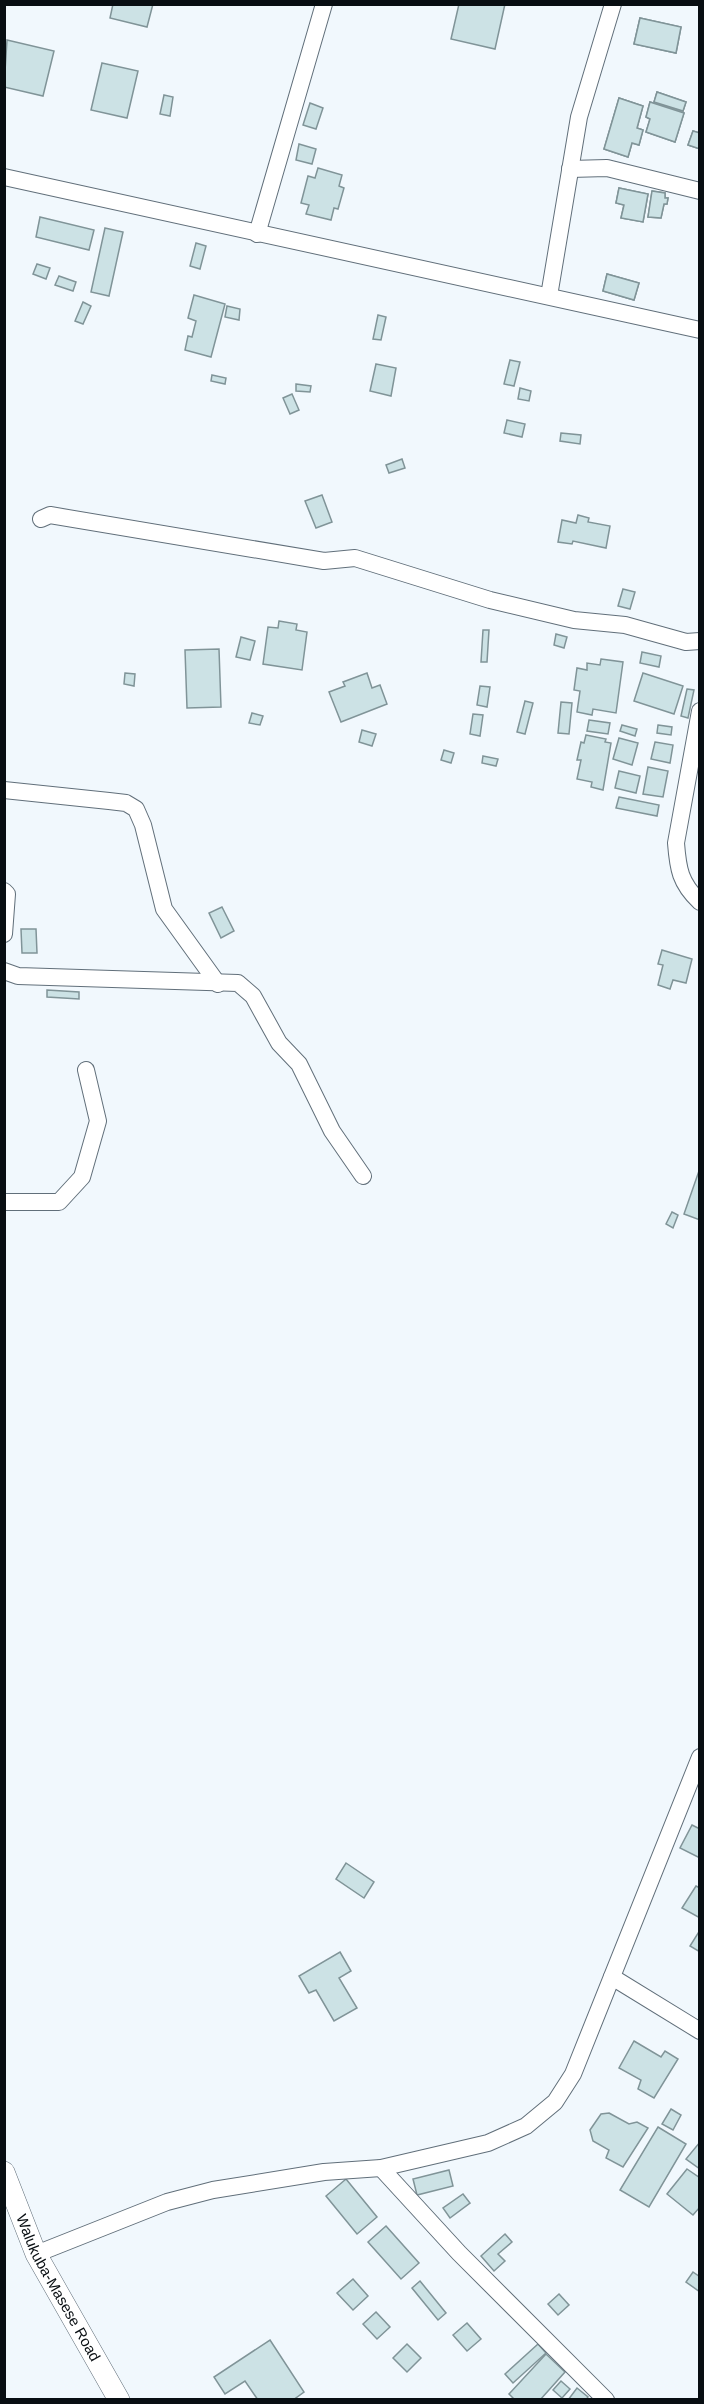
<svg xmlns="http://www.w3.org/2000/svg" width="704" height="2404" font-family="Arial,sans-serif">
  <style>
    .building { fill: #cce2e5; stroke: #809498; stroke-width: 1.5 }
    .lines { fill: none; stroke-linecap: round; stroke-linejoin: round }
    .minor-casing { stroke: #616f7a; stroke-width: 18 }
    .tertiary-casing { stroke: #616f7a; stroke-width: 22 }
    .minor { stroke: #fff; stroke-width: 16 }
    .tertiary { stroke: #fff; stroke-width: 21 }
    .labels { text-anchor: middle; stroke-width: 4.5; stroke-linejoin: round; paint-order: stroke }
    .street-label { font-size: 15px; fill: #080e12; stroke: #f1f8fd }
  </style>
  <rect width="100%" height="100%" fill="#f1f8fd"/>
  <g class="building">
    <polygon points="113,4 153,4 147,27 110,18"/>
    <polygon points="459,4 505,4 495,49 451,39"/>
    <polygon points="640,18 681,27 676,53 634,44"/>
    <polygon points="640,18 681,27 676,53 634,44"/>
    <polygon points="7,40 54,51 43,96 4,87"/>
    <polygon points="102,63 138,71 127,118 91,110"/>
    <polygon points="657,92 686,102 683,111 654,102"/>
    <polygon points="657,92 686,102 683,111 654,102"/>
    <polygon points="164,95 173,97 170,116 160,114"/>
    <polygon points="619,98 643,106 637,128 643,130 639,145 632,143 628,157 604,149"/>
    <polygon points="619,98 643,106 637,128 643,130 639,145 632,143 628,157 604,149"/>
    <polygon points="650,102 684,113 675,142 646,132 650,119 646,117"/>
    <polygon points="650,102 684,113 675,142 646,132 650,119 646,117"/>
    <polygon points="310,103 323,108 316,129 303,125"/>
    <polygon points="693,131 700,133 700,149 688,145"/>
    <polygon points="693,131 700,133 700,149 688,145"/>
    <polygon points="299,144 316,149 312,164 296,160"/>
    <polygon points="318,168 342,175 339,186 344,188 338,209 334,208 331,220 306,214 309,205 301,203 308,176 315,178"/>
    <polygon points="619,188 648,194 643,222 621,218 624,205 616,203"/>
    <polygon points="619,188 648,194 643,222 621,218 624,205 616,203"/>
    <polygon points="652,191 665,193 665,198 668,198 667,204 664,204 661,218 648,217"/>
    <polygon points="652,191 665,193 665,198 668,198 667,204 664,204 661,218 648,217"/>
    <polygon points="40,217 94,230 89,250 36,237"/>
    <polygon points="105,228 123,232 109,296 91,292"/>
    <polygon points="196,243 206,246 200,269 190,266"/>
    <polygon points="37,264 50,268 46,279 33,274"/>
    <polygon points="607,274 639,283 634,300 603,291"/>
    <polygon points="607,274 639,283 634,300 603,291"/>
    <polygon points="59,276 76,282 73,291 55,285"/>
    <polygon points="194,295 225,304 211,357 185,350 188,336 192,337 196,321 188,318"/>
    <polygon points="83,302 91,306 83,324 75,321"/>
    <polygon points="227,306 240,309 239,320 225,317"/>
    <polygon points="378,315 386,317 381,340 373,339"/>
    <polygon points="510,360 520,362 514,386 504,384"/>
    <polygon points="376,364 396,368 391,396 370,391"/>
    <polygon points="212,375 226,378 225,384 211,381"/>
    <polygon points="296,384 311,386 310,392 296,391"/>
    <polygon points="520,388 531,391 529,401 518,399"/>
    <polygon points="292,394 299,410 290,414 283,398"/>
    <polygon points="507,420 525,424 522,437 504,433"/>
    <polygon points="561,433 581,435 580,444 560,441"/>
    <polygon points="402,459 405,468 389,473 386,465"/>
    <polygon points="322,495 332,522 316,528 305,501"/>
    <polygon points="578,515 589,518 588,522 610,526 606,548 573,541 572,544 558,542 562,520 576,523"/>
    <polygon points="623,589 635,592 630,609 618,606"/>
    <polygon points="279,621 297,624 296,630 307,632 302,670 263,664 268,627 278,628"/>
    <polygon points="483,630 489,630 487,662 481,662"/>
    <polygon points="556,634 567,637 564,648 554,645"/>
    <polygon points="241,637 255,641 250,660 236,657"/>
    <polygon points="219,649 221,707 187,708 185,650"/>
    <polygon points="642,652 661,656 659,667 640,663"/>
    <polygon points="601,659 623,662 616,713 593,709 592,715 577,712 580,691 574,690 577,668 587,670 587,663 600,665"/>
    <polygon points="125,673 135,674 134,686 124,684"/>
    <polygon points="367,673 372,688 380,685 387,704 341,722 329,692 345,686 343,682"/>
    <polygon points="643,673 683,686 674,714 634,701"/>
    <polygon points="480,686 490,687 487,707 477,705"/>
    <polygon points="687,689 694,690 688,718 681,716"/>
    <polygon points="525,701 533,703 525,734 517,732"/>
    <polygon points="561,702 572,703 569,734 558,733"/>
    <polygon points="252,713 263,716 260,725 249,723"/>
    <polygon points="473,714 483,715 480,736 470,734"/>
    <polygon points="589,720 610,723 608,734 587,731"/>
    <polygon points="622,725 637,729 635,736 620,731"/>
    <polygon points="658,725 672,727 671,735 657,733"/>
    <polygon points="362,730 376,734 372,746 359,742"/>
    <polygon points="586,735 606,739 605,742 611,743 603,790 591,787 592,782 577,779 581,760 577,760 581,742 584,743"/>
    <polygon points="619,738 638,743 632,765 613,759"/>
    <polygon points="655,742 673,745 670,763 651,759"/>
    <polygon points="444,750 454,753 451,763 441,760"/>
    <polygon points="483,756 498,759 496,766 482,763"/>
    <polygon points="648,767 668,771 663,797 643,794"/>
    <polygon points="619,771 640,776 636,793 615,788"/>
    <polygon points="619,797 659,805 657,816 616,808"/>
    <polygon points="222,907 234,931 221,938 209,913"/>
    <polygon points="21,929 36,929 37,953 22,953"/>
    <polygon points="662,950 692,959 686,983 673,980 670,989 658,985 663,965 658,964"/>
    <polygon points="47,990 79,992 79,999 47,997"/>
    <polygon points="700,1168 700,1220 684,1214"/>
    <polygon points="672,1212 678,1215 673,1228 666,1224"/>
    <polygon points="692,1825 700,1829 700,1858 680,1848"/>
    <polygon points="346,1863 374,1882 364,1898 336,1879"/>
    <polygon points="696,1886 700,1888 700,1918 682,1908"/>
    <polygon points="700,1930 700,1952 690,1946"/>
    <polygon points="340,1952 351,1971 339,1978 357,2008 334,2021 316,1990 309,1993 299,1976"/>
    <polygon points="634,2041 661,2057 665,2051 678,2059 654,2098 638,2089 641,2080 619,2068"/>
    <polygon points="671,2109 681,2115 673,2130 662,2124"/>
    <polygon points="609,2113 629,2124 637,2122 648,2128 623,2167 606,2158 609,2150 593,2141 590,2130 601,2114"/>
    <polygon points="658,2127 686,2144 649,2207 620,2190"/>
    <polygon points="700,2142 700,2169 686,2159"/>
    <polygon points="687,2169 700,2178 700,2207 693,2215 667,2194"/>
    <polygon points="449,2170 453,2186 417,2195 413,2179"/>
    <polygon points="346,2179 377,2217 357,2234 326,2196"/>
    <polygon points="463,2194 470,2203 450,2218 443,2208"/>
    <polygon points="386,2226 419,2263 401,2279 368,2242"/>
    <polygon points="505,2234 512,2242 498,2254 505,2261 494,2271 481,2256"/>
    <polygon points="693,2272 700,2277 700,2292 686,2282"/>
    <polygon points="353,2279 368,2296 353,2310 337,2293"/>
    <polygon points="420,2281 446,2313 438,2320 412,2288"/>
    <polygon points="559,2294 569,2305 558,2315 548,2304"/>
    <polygon points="376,2312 390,2327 377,2339 363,2324"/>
    <polygon points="467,2323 481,2339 467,2351 453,2335"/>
    <polygon points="270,2340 304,2392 293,2400 258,2400 245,2381 225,2394 214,2377"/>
    <polygon points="407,2344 421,2358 407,2372 393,2358"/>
    <polygon points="538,2344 546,2353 513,2383 505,2374"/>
    <polygon points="546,2354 565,2372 540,2400 515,2400 509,2394"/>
    <polygon points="561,2381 570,2389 562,2398 553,2390"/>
    <polygon points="577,2388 588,2397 586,2400 568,2400"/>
  </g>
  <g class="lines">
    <defs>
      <g id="minor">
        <polyline points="570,169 607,168 700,191"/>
        <polyline points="4,177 700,330"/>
        <polyline points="257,234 324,4"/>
        <polyline points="549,296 579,117 613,4"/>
        <polyline points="41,519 50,515 324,561 355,558 490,600 574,620 625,625 686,642 700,641"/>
        <path d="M700,711L676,843C678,869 680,883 700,902"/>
        <polyline points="4,790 109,801 126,803 136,809 143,825 164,909 218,984"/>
        <polyline points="4,891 7,894 4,934"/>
        <polyline points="4,971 18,976 238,983 253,996 279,1043 299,1064 332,1131 363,1176"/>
        <polyline points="4,1202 59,1202 82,1177 98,1121 86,1070"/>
        <polyline points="612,1977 700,2031"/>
        <polyline points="381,2168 459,2253 606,2400"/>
        <polyline points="36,2254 167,2202 213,2190 324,2172 381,2168 488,2143 526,2126 555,2102 573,2074 700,1757"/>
      </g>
      <g id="tertiary">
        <path id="s1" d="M4,2172L36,2254L119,2400"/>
      </g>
    </defs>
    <use href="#minor" class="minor-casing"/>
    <use href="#tertiary" class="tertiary-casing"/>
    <use href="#minor" class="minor"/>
    <use href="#tertiary" class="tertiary"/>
  </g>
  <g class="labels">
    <g class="street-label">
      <text dy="5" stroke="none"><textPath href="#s1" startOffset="128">Walukuba-Masese Road</textPath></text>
    </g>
  </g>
  <rect width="704" height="2404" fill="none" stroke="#080e12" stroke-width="12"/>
</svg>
